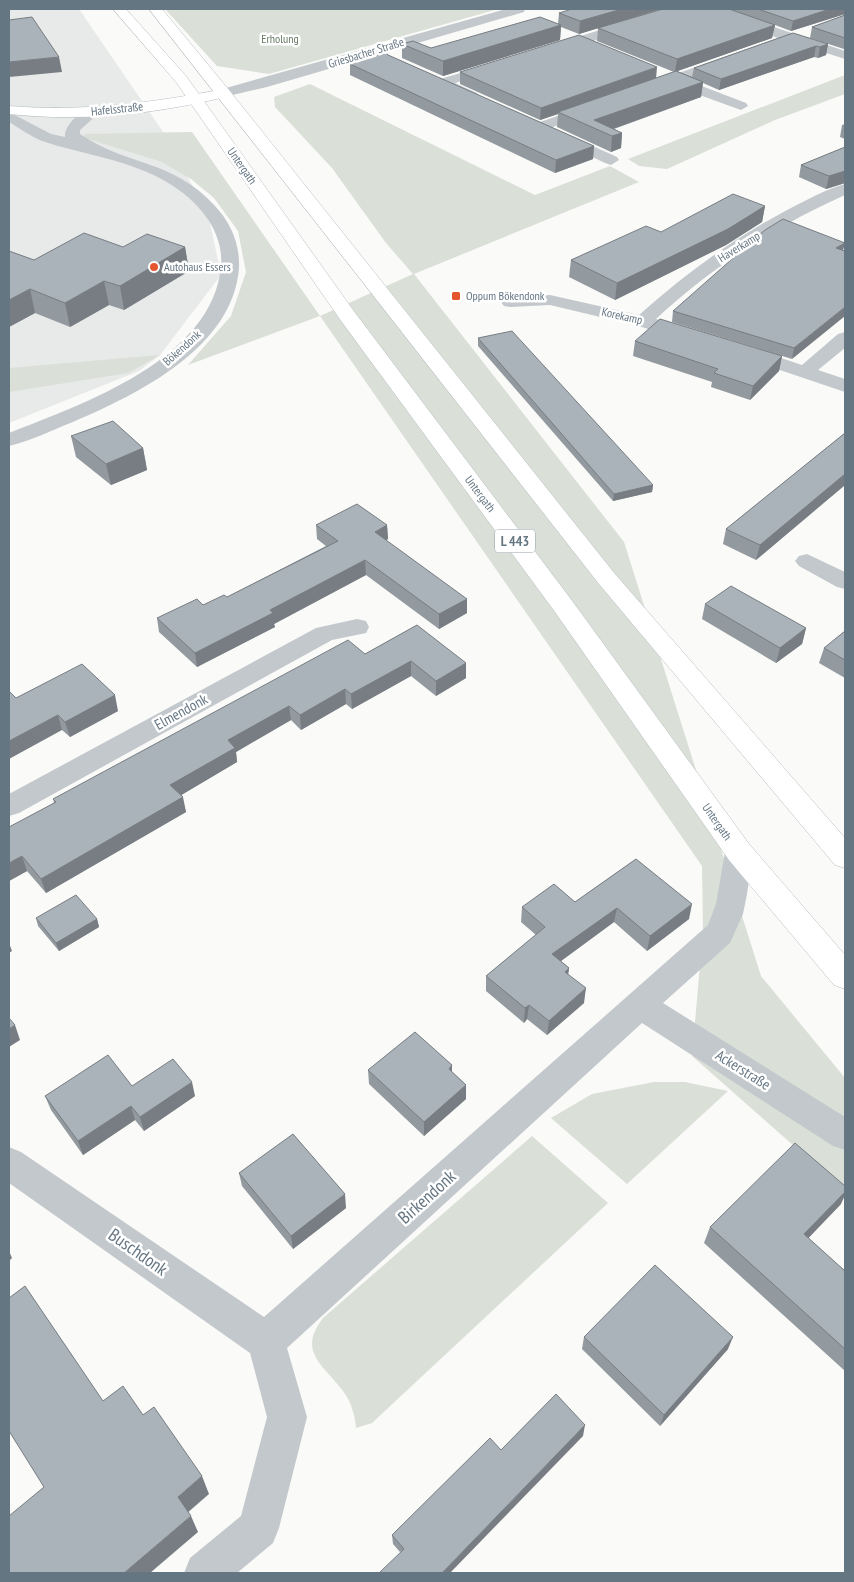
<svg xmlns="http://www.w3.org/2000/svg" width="854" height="1582" font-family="'PT Sans Narrow',sans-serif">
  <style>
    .built { fill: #e8e9e9 }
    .green { fill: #dadfd7 }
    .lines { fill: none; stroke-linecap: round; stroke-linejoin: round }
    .secondary-casing { stroke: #b3babf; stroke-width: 1 }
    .primary-casing { stroke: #b5babe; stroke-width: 1 }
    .minor { fill: #c3c8cc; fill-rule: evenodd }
    .secondary { fill: #fff; fill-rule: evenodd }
    .primary { fill: #fff; fill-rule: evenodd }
    .wall { fill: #929a9f }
    .shaded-wall { fill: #777d82 }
    .building { fill: #aab3b9; stroke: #777d82 }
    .poi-dot { fill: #e4572e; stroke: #fff; stroke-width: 2 }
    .labels { text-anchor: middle; stroke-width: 5; stroke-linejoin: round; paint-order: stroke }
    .far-park-label { font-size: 12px; fill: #687a64; stroke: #fff }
    .far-street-label { font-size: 12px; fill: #657683; stroke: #fff }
    .far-poi-label { font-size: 12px; fill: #657683; stroke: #fff; text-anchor: start }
    .shield { fill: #fff; stroke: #939fa8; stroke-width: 1 }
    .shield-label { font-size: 14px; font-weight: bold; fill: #657683 }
    .street-label { font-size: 15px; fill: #657683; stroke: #fff }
    .near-street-label { font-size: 18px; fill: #657683; stroke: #fff }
  </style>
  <rect width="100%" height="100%" fill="#fafaf8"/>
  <polygon class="built" points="9,9 79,9 174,148 210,223 221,275 160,355 139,371 9,423"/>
  <g class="green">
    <polygon points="165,9 498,9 269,74 217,66"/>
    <polygon points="845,75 845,94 775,120 667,169 639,166 628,159"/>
    <polygon points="310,84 535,195 610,166 639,182 414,274 624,542 761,976 845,1078 845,1191 692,1056 703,931 702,866 320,316 188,365 231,316 246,272 238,231 214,198 191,179 162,162 85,138 84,134 192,132 320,316 413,274 386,243 332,168 275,107 274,97"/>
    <polygon points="160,355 128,373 9,392 9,368"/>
    <polygon points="654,1082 685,1082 728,1091 627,1184 551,1118 592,1094"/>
    <path d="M532,1136L608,1203L372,1423L356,1428C355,1415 351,1401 343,1391C323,1364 297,1352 323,1318Z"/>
  </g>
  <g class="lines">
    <defs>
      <path id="secondary" d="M224,89L231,93L229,96C157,114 82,122 9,114V106C82,112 152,103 224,89Z"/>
      <g id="primary">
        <polygon points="113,9 126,9 186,76 353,310 573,602 749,844 845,955 845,989 834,985 729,860 555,612 339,318 176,82"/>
        <polygon points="149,9 162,9 229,90 615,574 845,838 845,868 835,865 599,584"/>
      </g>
    </defs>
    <use href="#secondary" class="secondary-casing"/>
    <use href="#primary" class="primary-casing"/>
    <g class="minor">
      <polygon points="506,9 525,9 524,12 267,87 224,97 217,93 219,90"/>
      <polygon points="668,9 686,9 685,12 555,53 550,54 543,50 545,47"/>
      <polygon points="704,9 721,9 845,51 845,59 792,42 686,80 746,103 748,106 741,110 672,85 652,91 647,90 645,87 647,84 662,79 663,75 673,75 778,38 705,12"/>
      <polygon points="497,62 502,63 504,66 502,69 455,83 477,93 479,96 477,99 467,99 437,86 435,83 437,80"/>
      <polygon points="592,104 597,105 599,108 597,111 539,132 506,117 504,114 511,110 540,122"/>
      <path d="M93,108L100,112L80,130V134C126,166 173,159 215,206C231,223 240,244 239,268C233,348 138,394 73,422C52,430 31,441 9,446V433C83,404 213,359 221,266C224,231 199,202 170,184C132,160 84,155 42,141C30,136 19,128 9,122V112L51,134L65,137C64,125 81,110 93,108Z"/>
      <polygon points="560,131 617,157 619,160 611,165 605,163 555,139 552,136 555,133"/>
      <path d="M845,184V195C775,226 712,267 656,319L696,331L698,335L696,339L689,341L638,326L550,305L510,307L504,306L501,302L504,298L510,297L550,295L639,315C686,273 734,238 789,209C807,200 826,189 845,184Z"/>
      <polygon points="845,332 845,348 818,370 845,379 845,392 738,356 735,352 738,348 745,346 802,365 838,334"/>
      <polygon points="807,554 845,572 845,589 837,587 799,566 795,561 799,556"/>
      <polygon points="357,619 366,621 369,627 366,633 332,640 19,813 9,816 9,794 316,628"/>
      <polygon points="739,841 749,844 753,852 747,894 743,914 730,943 663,1003 845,1117 845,1150 833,1146 642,1023 287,1348 307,1417 279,1528 273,1543 237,1573 184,1573 190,1558 241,1516 267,1417 250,1353 9,1183 9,1147 21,1152 264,1317 708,925 716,904 725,852 729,844"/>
    </g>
    <use href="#secondary" class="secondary"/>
    <use href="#primary" class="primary"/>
  </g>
  <g class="wall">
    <polygon points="661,9 579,34 561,27 560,40 443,76 402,58 402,44 431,48 558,24 559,13"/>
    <polygon points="663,9 845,9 845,14 791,31 775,25 772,38 677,71 692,77 694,68 793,33 828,44 826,55 818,58 814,57 719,90 703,83 701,97 614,129 622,133 621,148 611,152 557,127 558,114 540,120 460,84 460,72 656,78 674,72 597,41 598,28"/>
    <polygon points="845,15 845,48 844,49 810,38 812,27"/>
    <polygon points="388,55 594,146 593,159 555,173 350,75 350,64"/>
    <polygon points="845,124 845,139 840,137 842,125"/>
    <polygon points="845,147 845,183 826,189 799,177 801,165"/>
    <polygon points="765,206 762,222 726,245 615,300 569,277 571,260 661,232"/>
    <polygon points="845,243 843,250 792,359 672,322 673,311"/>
    <polygon points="123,247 185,247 189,271 124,310 109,305 70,327 35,313 9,327 9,251 34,260"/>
    <polygon points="478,338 653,485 652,492 613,501 478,346"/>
    <polygon points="635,341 782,356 779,371 750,400 711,387 712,382 633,356"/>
    <polygon points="845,433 845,485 756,560 723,544 726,529"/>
    <polygon points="71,436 143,448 147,470 111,485 76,457"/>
    <polygon points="316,525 387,525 388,539 386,540 467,613 439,629 366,575 274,624 275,627 197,667 159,632 157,618 203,605 227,597 326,546 317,539"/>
    <polygon points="705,604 806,628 802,644 776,663 702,619"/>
    <polygon points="417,625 466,678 436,696 411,676 352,709 346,704 301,730 291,720 236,752 237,762 181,795 186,812 46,893 27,871 9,881 54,802 53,799 365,654"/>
    <polygon points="845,631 845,678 819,663 824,648"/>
    <polygon points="16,698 118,711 70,737 62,730"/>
    <polygon points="636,859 689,919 647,951 614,922 561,961 569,968 568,975 584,1003 547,1035 527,1019 524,1023 486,991 486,976 536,935 521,922 522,907 575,902"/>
    <polygon points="36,918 97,919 99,927 59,951 38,926"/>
    <polygon points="452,1065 452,1072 466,1085 466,1099 424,1136 369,1084 368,1070"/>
    <polygon points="132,1086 195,1096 144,1131 135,1120 83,1155 51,1110 45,1096"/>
    <polygon points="239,1173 346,1208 293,1249 242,1186"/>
    <polygon points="841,1204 808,1238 845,1271 845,1371 704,1243 710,1227"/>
    <polygon points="584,1337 728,1349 660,1426 582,1349"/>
    <polygon points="583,1436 400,1552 393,1544 392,1535 501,1450"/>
  </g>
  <g class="shaded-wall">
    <polygon points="622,9 661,9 579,34 580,21"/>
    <polygon points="830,9 845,9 845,14 791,31 793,21"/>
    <polygon points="561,25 560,40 443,76 443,61"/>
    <polygon points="775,25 772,38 675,72 677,59"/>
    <polygon points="828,44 826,55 818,58 820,47"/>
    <polygon points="816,46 814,57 719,90 721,79"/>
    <polygon points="59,57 62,72 9,77 9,62"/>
    <polygon points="657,67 656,79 558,112 558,114 540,120 541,108"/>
    <polygon points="703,82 701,97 604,132 594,120"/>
    <polygon points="622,133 621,148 611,152 612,136"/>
    <polygon points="594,146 593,159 555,173 556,160"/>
    <polygon points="845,171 845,183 826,189 829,176"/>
    <polygon points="765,206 762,222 726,245 615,300 617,283"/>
    <polygon points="845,243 842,253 836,248"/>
    <polygon points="185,247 189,271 124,310 120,286"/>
    <polygon points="104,281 109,305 70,327 65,303"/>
    <polygon points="30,289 35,313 9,327 9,300"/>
    <polygon points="845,307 845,316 792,359 794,348"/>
    <polygon points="782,356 779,371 750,400 753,386"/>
    <polygon points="143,448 147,470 111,485 106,464"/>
    <polygon points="845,474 845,485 756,560 760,545"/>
    <polygon points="653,485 652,492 613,501 614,494"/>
    <polygon points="387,525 388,539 375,546 375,532"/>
    <polygon points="365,560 366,575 274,624 275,627 197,667 195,653 270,610"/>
    <polygon points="467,599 467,613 439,629 439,614"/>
    <polygon points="806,628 802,644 776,663 780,648"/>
    <polygon points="411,661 411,676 352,709 351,694"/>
    <polygon points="466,663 466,678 436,696 436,681"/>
    <polygon points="345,689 346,704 301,730 300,715"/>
    <polygon points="115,695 118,711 70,737 65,722"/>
    <polygon points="289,706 291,720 236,752 237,762 173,800 170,785 228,740"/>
    <polygon points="58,715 62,730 9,759 9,741"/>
    <polygon points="183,797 186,812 46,893 41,879"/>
    <polygon points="22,856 27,871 9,881 9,863"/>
    <polygon points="692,904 689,919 647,951 650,936"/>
    <polygon points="617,908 614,922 550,969 552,954"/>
    <polygon points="97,919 99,927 59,951 56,943"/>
    <polygon points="9,943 12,951 9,953"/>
    <polygon points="569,968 567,983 565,972"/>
    <polygon points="586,988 584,1003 547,1035 549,1021"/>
    <polygon points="529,1005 527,1019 524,1023 525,1008"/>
    <polygon points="15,1025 20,1040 9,1047 9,1029"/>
    <polygon points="452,1065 452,1080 449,1069"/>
    <polygon points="192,1082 195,1096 144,1131 140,1117"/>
    <polygon points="466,1085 466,1099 424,1136 424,1122"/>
    <polygon points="131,1106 135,1120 83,1155 78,1141"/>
    <polygon points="845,1192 845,1195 841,1204 797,1250 804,1234"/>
    <polygon points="345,1194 346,1208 293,1249 291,1236"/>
    <polygon points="9,1251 12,1258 9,1261"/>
    <polygon points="733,1337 728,1349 660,1426 664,1415"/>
    <polygon points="585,1425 583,1436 450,1573 442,1573"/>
    <polygon points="202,1476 209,1494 186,1514 178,1497"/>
    <polygon points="191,1516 198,1532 150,1573 124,1573"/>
  </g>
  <g class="building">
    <polygon points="572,9 622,9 580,21 559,13"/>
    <polygon points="663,9 729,9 775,25 677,59 598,28"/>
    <polygon points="758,9 830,9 793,21"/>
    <polygon points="845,15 845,38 812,27"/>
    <polygon points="32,17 59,57 9,62 9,20"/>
    <polygon points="540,17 561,25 443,61 402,44 413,41 431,48"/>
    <polygon points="793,33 828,44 820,47 816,46 721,79 694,68"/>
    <polygon points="579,35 657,67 541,108 460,72"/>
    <polygon points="385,52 388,55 594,146 556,160 350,64"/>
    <polygon points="676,71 703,82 594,120 622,133 612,136 558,112"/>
    <polygon points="845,147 845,171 829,176 801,165"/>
    <polygon points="733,194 765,206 728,229 617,283 571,260 646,226 661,232"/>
    <polygon points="783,219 845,243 836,248 845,251 845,307 794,348 673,311 765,230"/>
    <polygon points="84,233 123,247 147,234 185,247 120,286 104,281 65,303 30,289 9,300 9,251 34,260"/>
    <polygon points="660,319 782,356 753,386 714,373 718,369 635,341"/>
    <polygon points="512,331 653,485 614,494 478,338"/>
    <polygon points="113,421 143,448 106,464 71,436"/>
    <polygon points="845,433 845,474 760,545 726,529"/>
    <polygon points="357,504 387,525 375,532 467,599 439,614 365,560 270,610 273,613 195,653 157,618 197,599 203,605 224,595 227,597 338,541 316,525"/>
    <polygon points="731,586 806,628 780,648 705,604"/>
    <polygon points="417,625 466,663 436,681 411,661 351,694 345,689 300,715 289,706 228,740 235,748 170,785 183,797 41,879 22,856 9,863 9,827 56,802 53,799 348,640 365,654"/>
    <polygon points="845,631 845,660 824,648"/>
    <polygon points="82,664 115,695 65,722 58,715 9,741 9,691 16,698"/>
    <polygon points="636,859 692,904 650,936 617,908 552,954 569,968 565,972 586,988 549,1021 529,1005 525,1008 486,976 545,927 522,907 554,884 575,902"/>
    <polygon points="76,895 97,919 56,943 36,918"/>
    <polygon points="9,1018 15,1025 9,1029"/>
    <polygon points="415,1032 452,1065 449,1069 466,1085 424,1122 368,1070"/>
    <polygon points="108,1055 132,1086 173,1059 192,1082 140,1117 131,1106 78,1141 45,1096"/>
    <polygon points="293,1134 345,1194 291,1236 239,1173"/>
    <polygon points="795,1143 845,1186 845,1192 804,1234 845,1271 845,1349 710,1227"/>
    <polygon points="655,1265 733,1337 664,1415 584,1337"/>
    <polygon points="25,1286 103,1401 123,1386 143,1415 154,1407 202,1476 178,1497 191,1516 124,1573 9,1573 9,1516 44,1487 9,1431 9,1298"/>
    <polygon points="556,1394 585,1425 442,1573 379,1573 404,1549 392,1535 490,1438 501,1450"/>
  </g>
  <g class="poi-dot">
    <circle cx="154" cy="267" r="5"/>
    <rect x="451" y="291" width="10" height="10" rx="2.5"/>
  </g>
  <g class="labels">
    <g class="far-park-label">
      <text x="280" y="43">Erholung</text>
    </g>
    <g class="far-street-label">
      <text transform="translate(366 53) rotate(-17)" y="4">Griesbacher Straße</text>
      <text transform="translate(117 109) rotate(-6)" y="4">Hafelsstraße</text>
      <text transform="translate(242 166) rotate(55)" y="4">Untergath</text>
      <text transform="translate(739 247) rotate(-32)" y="4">Haverkamp</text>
      <text transform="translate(622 316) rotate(13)" y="4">Korekamp</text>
      <text transform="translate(182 348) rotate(-42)" y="4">Bökendonk</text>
      <text transform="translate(480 494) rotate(53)" y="4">Untergath</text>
      <text transform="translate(717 822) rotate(55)" y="4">Untergath</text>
    </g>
    <g class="far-poi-label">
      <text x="164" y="271">Autohaus Essers</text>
      <text x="466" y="300">Oppum Bökendonk</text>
    </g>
    <rect class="shield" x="495" y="529.5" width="40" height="23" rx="4"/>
    <g class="shield-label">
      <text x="515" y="546">L 443</text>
    </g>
    <g class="street-label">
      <text transform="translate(181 712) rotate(-29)" y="5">Elmendonk</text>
      <text transform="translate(743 1070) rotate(32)" y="5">Ackerstraße</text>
    </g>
    <g class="near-street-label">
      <text transform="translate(427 1197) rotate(-42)" y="6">Birkendonk</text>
      <text transform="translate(138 1252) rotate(35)" y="6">Buschdonk</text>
    </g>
  </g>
  <rect width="854" height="1582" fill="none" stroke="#657683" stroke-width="20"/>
</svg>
